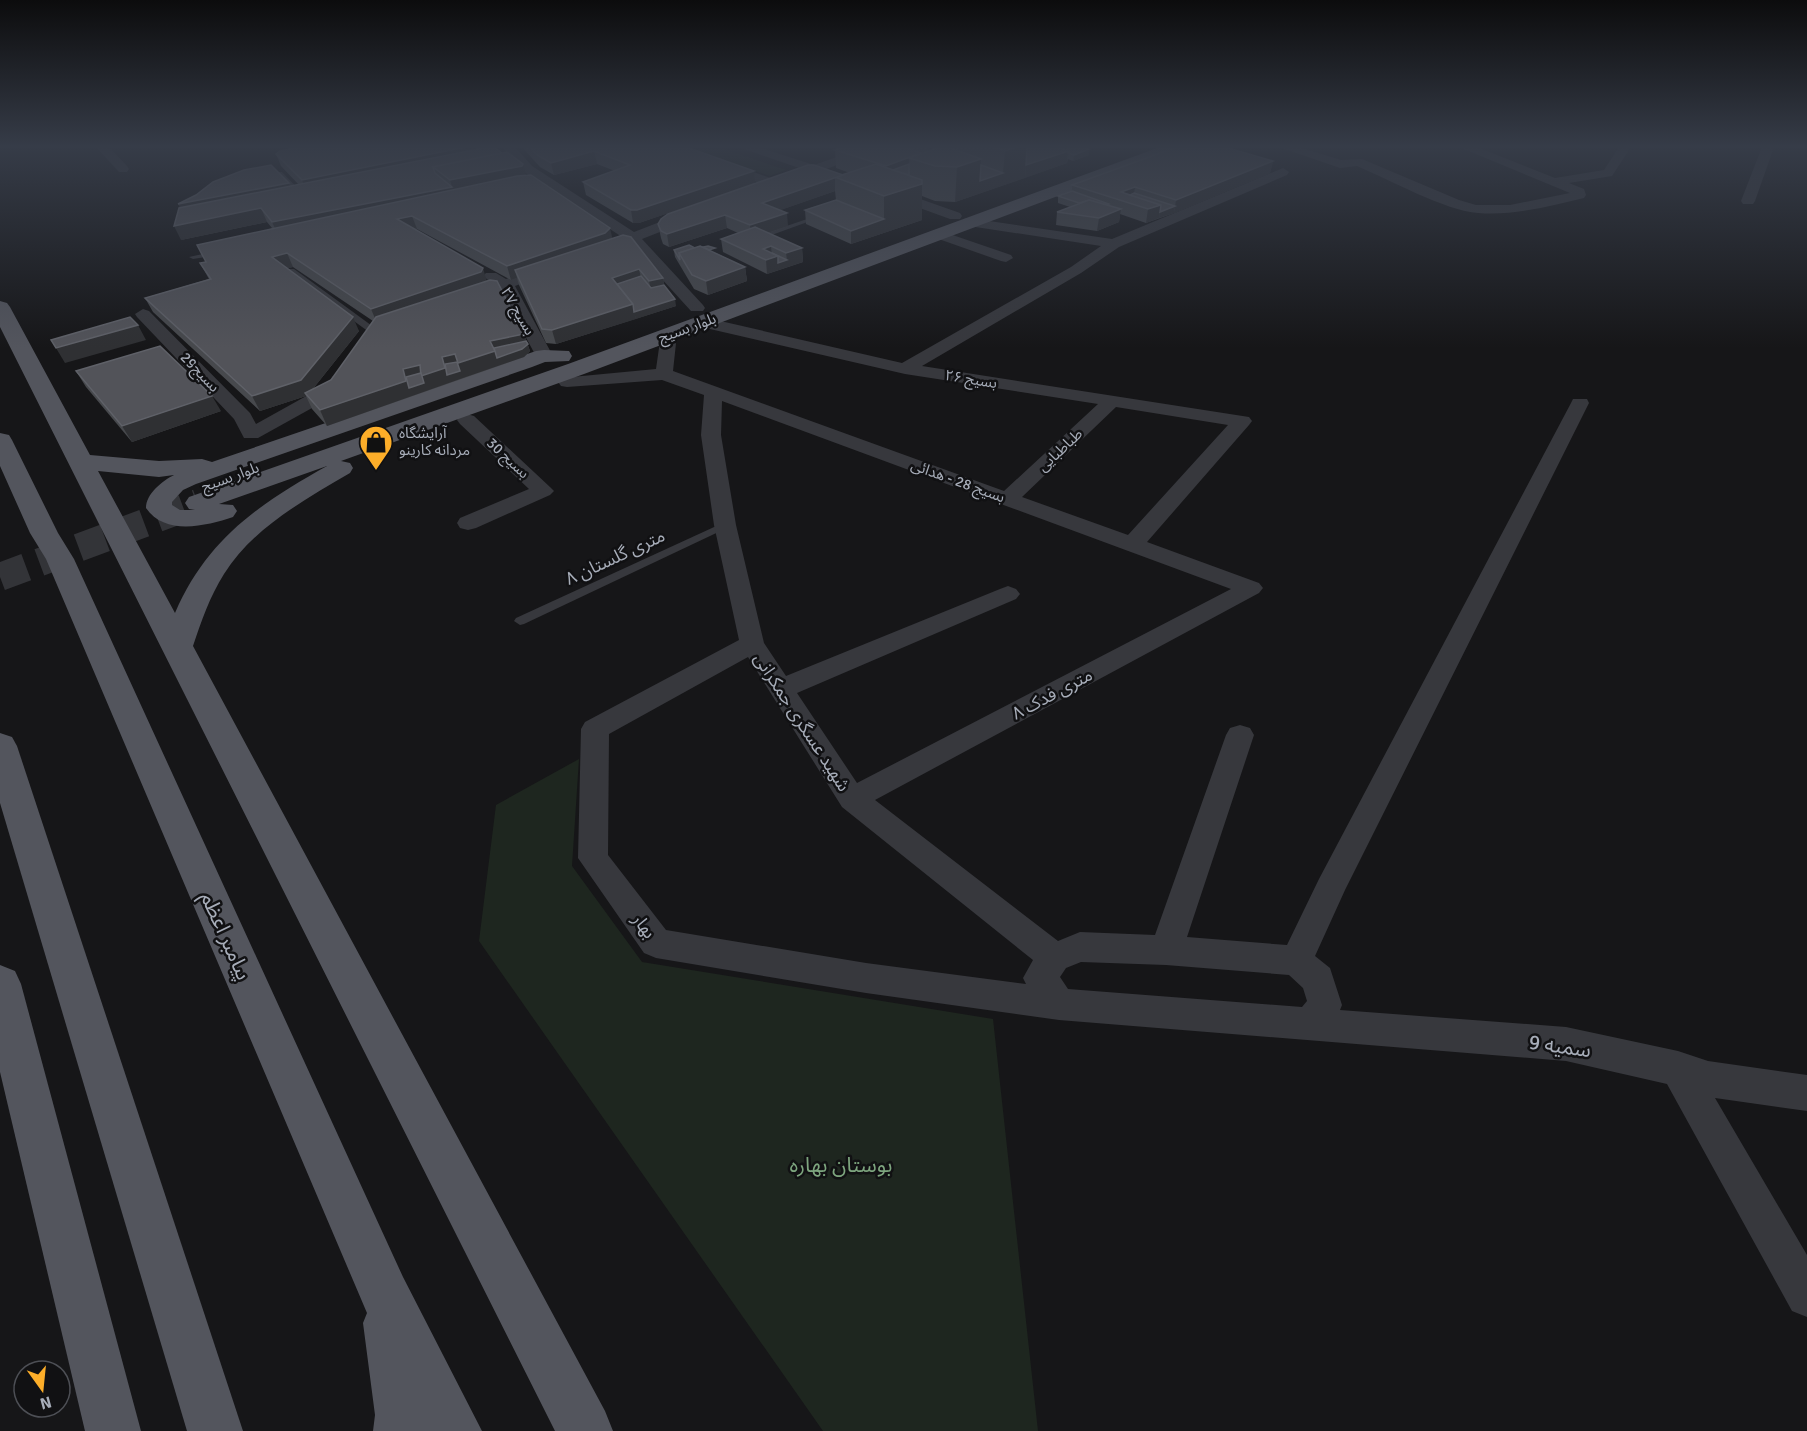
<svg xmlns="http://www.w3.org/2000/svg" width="1807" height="1431" font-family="Signika,'Noto Sans Arabic',sans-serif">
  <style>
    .green { fill: #1e261f }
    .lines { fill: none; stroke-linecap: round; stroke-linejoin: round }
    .primary-tunnel { stroke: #333438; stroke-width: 28; stroke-dasharray: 28 14; stroke-linecap: butt }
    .lane { fill: #37383d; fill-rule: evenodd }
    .street { fill: #37383d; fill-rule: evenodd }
    .primary { fill: #53555d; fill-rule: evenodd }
    .wall { fill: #47494d; fill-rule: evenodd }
    .shaded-wall { fill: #2f3033 }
    .building { fill: #525359; stroke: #5f6168; stroke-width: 1.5 }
    .labels { text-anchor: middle; stroke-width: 5; stroke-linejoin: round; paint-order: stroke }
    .far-street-label { font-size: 15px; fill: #a7adb9; stroke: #111113 }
    .far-poi-label { font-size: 15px; fill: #a7adb9; stroke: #111113; text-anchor: start }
    .street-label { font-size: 18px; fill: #a7adb9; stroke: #111113 }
    .near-street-label { font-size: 21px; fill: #a7adb9; stroke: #111113 }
    .near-park-label { font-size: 21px; fill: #7da57e; stroke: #111113 }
  </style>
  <rect width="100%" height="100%" fill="#161618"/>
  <g class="green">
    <polygon points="682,147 718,147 786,170 770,176"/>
    <polygon points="579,759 572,866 642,962 993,1019 1038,1431 823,1431 479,941 496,805"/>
  </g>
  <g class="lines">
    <polyline class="primary-tunnel" points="0,577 198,503"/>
    <g class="lane">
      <polygon points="278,172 282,172 304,195 304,197 300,197 278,174"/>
      <polygon points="819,215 824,216 758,240 751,238"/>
      <polygon points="221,250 224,250 224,254 193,259 189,257"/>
      <polygon points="288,269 294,269 375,328 375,332 369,332 288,273"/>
      <polygon points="725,522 729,523 729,527 524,624 520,625 514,621 516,618"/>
    </g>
    <g class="street">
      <polygon points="96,147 109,147 127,166 129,169 127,172 119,172"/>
      <polygon points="502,147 515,147 532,166 634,232 688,211 698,211 700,214 698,217 642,239 703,305 705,308 703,311 691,311 630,244 603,254 593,254 591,251 593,248 622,237 524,172"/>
      <polygon points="666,147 684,147 779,181 780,184 779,187 769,187"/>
      <polygon points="738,147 758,147 814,165 865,147 884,147 824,170 822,173 785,183 779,179 780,176 802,169"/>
      <path d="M1279,147H1299L1341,160L1362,159L1459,200L1476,205H1510L1570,193L1459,147H1477L1555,178L1604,170L1619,147H1631L1612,176L1569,183L1584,189L1586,195L1584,198C1550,206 1513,216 1478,213C1446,211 1388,179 1357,166L1340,168Z"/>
      <polygon points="1762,147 1774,147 1755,201 1753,204 1743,204 1741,201"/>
      <path d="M1283,168L1289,172L1287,175L1119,247L1081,273L922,366L1249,417L1252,421L1249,425L1147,542L1259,583L1263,588L1259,593L875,800L1058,941L1080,932L1155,935L1226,735L1230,728L1240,725L1250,728L1254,735L1187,937L1287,945L1319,879L1571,403L1573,399H1587L1589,403L1345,890L1315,956L1330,968L1342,1005L1340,1010L1566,1027L1678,1051L1708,1061L1807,1075V1111L1715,1098L1807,1255V1317L1792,1311L1667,1084L1566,1061L1059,1020L866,993L656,958L644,953L578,858L581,729L585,722L739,640L714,525L701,435L704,395L662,380L567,387L561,386L558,382L561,378L656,369L661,334L663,330H675L677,334L673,371L1004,491L1098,404L905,374L697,326L695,322L703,317L902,363L1071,267L1101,246L969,226L964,225L962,222L964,219L969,218L1112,239ZM722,401L1231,589L857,783L797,693L1016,599L1020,594L1016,589L1008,586L1000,589L786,676L764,643L736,525L721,435ZM1116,407L1228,425L1128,535L1022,497ZM748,657L842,807L1033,960L1023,978L1026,984L866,963L666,930L608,855L609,734ZM1081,962L1166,965L1289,975L1303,988L1307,1001L1302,1007L1068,989L1060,977L1066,968Z"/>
      <polygon points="889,188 960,213 962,216 960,219 950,219 884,195 882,192 884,189"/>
      <polygon points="938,230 1011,255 1013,258 1006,262 1001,261 933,237 931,234"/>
      <polygon points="553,262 561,267 558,270 515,286 553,356 550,360 538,360 501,291 465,304 457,299 459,296 493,284 483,276 486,273 496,273 506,279"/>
      <polygon points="143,309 149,311 250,413 256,424 326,385 333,376 345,376 348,380 339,393 258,438 244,438 234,419 137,317 135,314"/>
      <polygon points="467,414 474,416 550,487 554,491 550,495 476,528 468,530 460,528 457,523 460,518 529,489 460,424 457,420 460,416"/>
    </g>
    <g class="primary">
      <path d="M1160,147H1182L1180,150L584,374L341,461L350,463L353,468L350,473C304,500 253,528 224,574C210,596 201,622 193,646L605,1411L613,1431H555L0,327V301L7,303L10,307L90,455L159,461L202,459L212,462L536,351L544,350L569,351L572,356L569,361L545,362L532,367L196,484L183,490L172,502V505L180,510H195L189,509L185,503L189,497L568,364ZM327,466C259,504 207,539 175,613L98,471L159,477L174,475C162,481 146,494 146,508C165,536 206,526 233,517L237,511L233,505L219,504Z"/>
      <polygon points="0,433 9,435 12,440 58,533 74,559 403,1277 482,1431 373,1431 375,1415 363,1323 367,1313 46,559 30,533 0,466"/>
      <polygon points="0,733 12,737 17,746 243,1431 187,1431 0,803"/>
      <polygon points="0,965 15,971 21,984 141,1431 85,1431 0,1072"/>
    </g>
  </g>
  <g class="wall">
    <polygon points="522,147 686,147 755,183 843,175 850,173 836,168 835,150 843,147 1084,147 1089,155 1073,161 1068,159 1067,163 955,202 935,201 922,196 922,220 851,244 806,224 805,210 836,200 835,191 780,210 788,226 768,233 802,248 803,262 767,274 723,252 721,239 738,233 727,228 669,247 663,244 661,238 658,224 738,189 639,223 633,223 586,195 583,182 615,171 597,164 554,175 540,167"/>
    <path d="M289,149L526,175L612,239L663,278L664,285L676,306L556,344L546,343L519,285L517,278L511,280L417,229H415L487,281L524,334L530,351L524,357L327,426L312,409L306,396L260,411L153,312L145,298L209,279L200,263L206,262L272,228L267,222L181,240L289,183L291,186L299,185L281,166L276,154ZM293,267L373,321L331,380L312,390L359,331L287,268Z"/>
    <polygon points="1273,161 1270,173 1174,213 1146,223 1120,214 1119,222 1097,231 1056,225 1057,212 1070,207 1058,203 1058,196 1072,191 1072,185"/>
    <polygon points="695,248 716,253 745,267 747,281 708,295 694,289 675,257 674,250"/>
    <polygon points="76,371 221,411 132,442 86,387"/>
  </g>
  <g class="shaded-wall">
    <polygon points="466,147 493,147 307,193 302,180"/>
    <polygon points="929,147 952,147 952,166 928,163"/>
    <polygon points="1016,147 1027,147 1025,178 955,202 957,167 981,159 980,181 1003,173 1005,151"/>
    <polygon points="1058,147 1068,147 1067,163 1025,178 1026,165"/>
    <polygon points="1089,149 1089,155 1073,161 1074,155"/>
    <polygon points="594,151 597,164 554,175 551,163"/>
    <polygon points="909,158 909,176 886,172 886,166"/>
    <polygon points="1273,161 1270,173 1174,213 1176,200"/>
    <polygon points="523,164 528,182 278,235 272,222 452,187 450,180"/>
    <polygon points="754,171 755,184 639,223 633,223 631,210"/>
    <polygon points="835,178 835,191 764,216 762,203"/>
    <polygon points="289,183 295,196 185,217 178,204"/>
    <polygon points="922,184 922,220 851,244 851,231 884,219 884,196"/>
    <polygon points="1135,187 1133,200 1121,192"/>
    <polygon points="1161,205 1159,218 1146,223 1148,209"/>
    <polygon points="1175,206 1174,213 1159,218 1160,212"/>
    <polygon points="261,208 267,222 181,240 174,226"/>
    <polygon points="1121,209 1119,222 1097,231 1099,218"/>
    <polygon points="787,213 788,226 752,238 750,225"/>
    <polygon points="725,215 727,228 669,247 667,234"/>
    <polygon points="412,216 417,229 402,232 397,219"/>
    <polygon points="610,228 613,241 515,270 517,278 511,280 507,266"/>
    <polygon points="771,246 772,258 778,256 779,270 767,274 766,260 763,249"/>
    <polygon points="802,248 803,262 779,270 778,263 787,260 786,253"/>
    <polygon points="287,253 293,267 278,271 272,257"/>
    <polygon points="745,267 747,281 708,295 706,281"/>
    <polygon points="483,268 487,282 377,323 371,309"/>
    <polygon points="639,269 642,283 618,291 612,278"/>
    <polygon points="663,278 665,292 652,295 649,281"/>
    <polygon points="675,299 676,306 636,319 634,312"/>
    <polygon points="633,304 636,319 556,344 552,330"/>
    <polygon points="353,317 359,331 308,395 305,393 306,396 260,411 252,396"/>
    <polygon points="138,325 146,340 65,363 56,348"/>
    <polygon points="524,334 530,351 524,357 463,378 460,369 463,378 327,426 320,410 403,369 442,357 455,354 490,341"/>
    <polygon points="212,396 221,411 132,442 122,426"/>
  </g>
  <g class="building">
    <polygon points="300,147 466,147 302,180 276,154 280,151"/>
    <polygon points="489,147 494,147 502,153 433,167 435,173 452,187 272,222 261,208 174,226 179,208"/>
    <polygon points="530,147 686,147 754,171 637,210 631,210 583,182 630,165 594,151 551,163 537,155"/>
    <polygon points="843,147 905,147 921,153 886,166 835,150"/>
    <polygon points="940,147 948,147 981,159 957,167 935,166 909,158"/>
    <polygon points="994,147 1016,147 1005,151"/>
    <polygon points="1027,147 1058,147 1069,151 1026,165"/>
    <polygon points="1068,147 1084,147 1089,149 1074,155 1068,153"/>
    <polygon points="1177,147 1225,147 1273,161 1176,200 1135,187 1121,192 1161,205 1148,209 1072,185"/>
    <polygon points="507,152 523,164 522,166 450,180 433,167"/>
    <polygon points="876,164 922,180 922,184 884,196 835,177"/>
    <polygon points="909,164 909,175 893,170"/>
    <polygon points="271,165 289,183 178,204 196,195 213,182 244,170"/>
    <polygon points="808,165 814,165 843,175 762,203 787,213 750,225 725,215 667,234 661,231 658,224 661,219 668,214"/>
    <polygon points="981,165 1003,173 980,181"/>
    <polygon points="531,175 610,228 605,233 507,266 412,216 397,219 483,268 481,272 371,309 287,253 272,257 353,317 301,380 252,396 145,298 211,279 200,263 206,262 197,245 517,176"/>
    <polygon points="1072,191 1109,204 1107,205 1089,200 1079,203 1058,196"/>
    <polygon points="1134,193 1175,206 1160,212 1161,205 1130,195"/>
    <polygon points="836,200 884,219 851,231 805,210"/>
    <polygon points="1089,200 1121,209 1099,218 1057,212"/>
    <polygon points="755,227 802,248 786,253 771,246 763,249 778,256 766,260 721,239"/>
    <polygon points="623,235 631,237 663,278 649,281 639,269 612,278 633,304 552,330 542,329 515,270"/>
    <polygon points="689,245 695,248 679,253 680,260 674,250"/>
    <polygon points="700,246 745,267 706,281 692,275 679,253"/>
    <polygon points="708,246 715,248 709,250 703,247"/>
    <polygon points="772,253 787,260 778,263 778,256"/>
    <polygon points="641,276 651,288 664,285 675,299 634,312 633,304 617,284"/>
    <polygon points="490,280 497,281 524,334 490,341 495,351 458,363 455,354 442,357 445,368 421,376 420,365 403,369 406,381 320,410 305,393 331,380 376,317"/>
    <polygon points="130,317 138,325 56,348 51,340"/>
    <polygon points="526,341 528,344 522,349 497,358 494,348"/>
    <polygon points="160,346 212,396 122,426 76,371"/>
    <polygon points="457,362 460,371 447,375 445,364"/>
    <polygon points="421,373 424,383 409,388 406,377"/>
  </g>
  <linearGradient id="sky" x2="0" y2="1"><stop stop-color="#0c0c0d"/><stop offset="0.42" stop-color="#363c48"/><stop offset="1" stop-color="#363c48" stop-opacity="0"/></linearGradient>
  <rect width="1807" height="348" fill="url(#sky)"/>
  <defs>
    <symbol id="shop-pin" viewBox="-11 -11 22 30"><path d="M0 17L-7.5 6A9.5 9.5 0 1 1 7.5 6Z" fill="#fdae29" stroke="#111113"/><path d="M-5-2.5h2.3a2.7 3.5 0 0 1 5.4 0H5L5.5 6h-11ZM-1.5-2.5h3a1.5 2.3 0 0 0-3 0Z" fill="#111"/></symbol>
  </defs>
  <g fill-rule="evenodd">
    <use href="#shop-pin" x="357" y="423" width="38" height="52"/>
  </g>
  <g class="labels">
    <g class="far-street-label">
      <text transform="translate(518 311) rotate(60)" y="5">بسیج ۲۷</text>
      <text transform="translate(687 328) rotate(-20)" y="5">بلوار بسیج</text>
      <text transform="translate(200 372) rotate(46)" y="5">بسیج29</text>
      <text transform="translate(971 379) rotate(9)" y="5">بسیج ۲۶</text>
      <text transform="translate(1060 450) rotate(-43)" y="5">طباطبایی</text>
      <text transform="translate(508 458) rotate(43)" y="5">بسیج 30</text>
      <text transform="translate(230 477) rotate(-20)" y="5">بلوار بسیج</text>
      <text transform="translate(958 481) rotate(20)" y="5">بسیج 28 - هدائی</text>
    </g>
    <g class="far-poi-label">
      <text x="399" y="438">آرایشگاه<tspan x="399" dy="17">مردانه کارینو</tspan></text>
    </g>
    <g class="street-label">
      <text transform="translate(615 557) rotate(-25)" y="6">۸ متری گلستان</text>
      <text transform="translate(1052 694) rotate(-28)" y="6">۸ متری فدک</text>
      <text transform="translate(802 722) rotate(57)" y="6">شهید عسگری جمکرانی</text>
      <text transform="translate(644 926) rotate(53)" y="6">بهار</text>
    </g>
    <g class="near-street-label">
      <text transform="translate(226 936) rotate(66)" y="7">پیامبر اعظم</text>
      <text transform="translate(1560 1046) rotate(8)" y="7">سمیه 9</text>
    </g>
    <g class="near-park-label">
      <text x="841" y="1172">بوستان بهاره</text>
    </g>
  </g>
  <g transform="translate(42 1389) rotate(165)"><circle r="28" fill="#111113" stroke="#4d4f55" stroke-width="1.5"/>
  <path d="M0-4.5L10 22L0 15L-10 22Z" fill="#fdae29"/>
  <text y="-9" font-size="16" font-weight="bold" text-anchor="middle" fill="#a7adb9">N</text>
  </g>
</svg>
